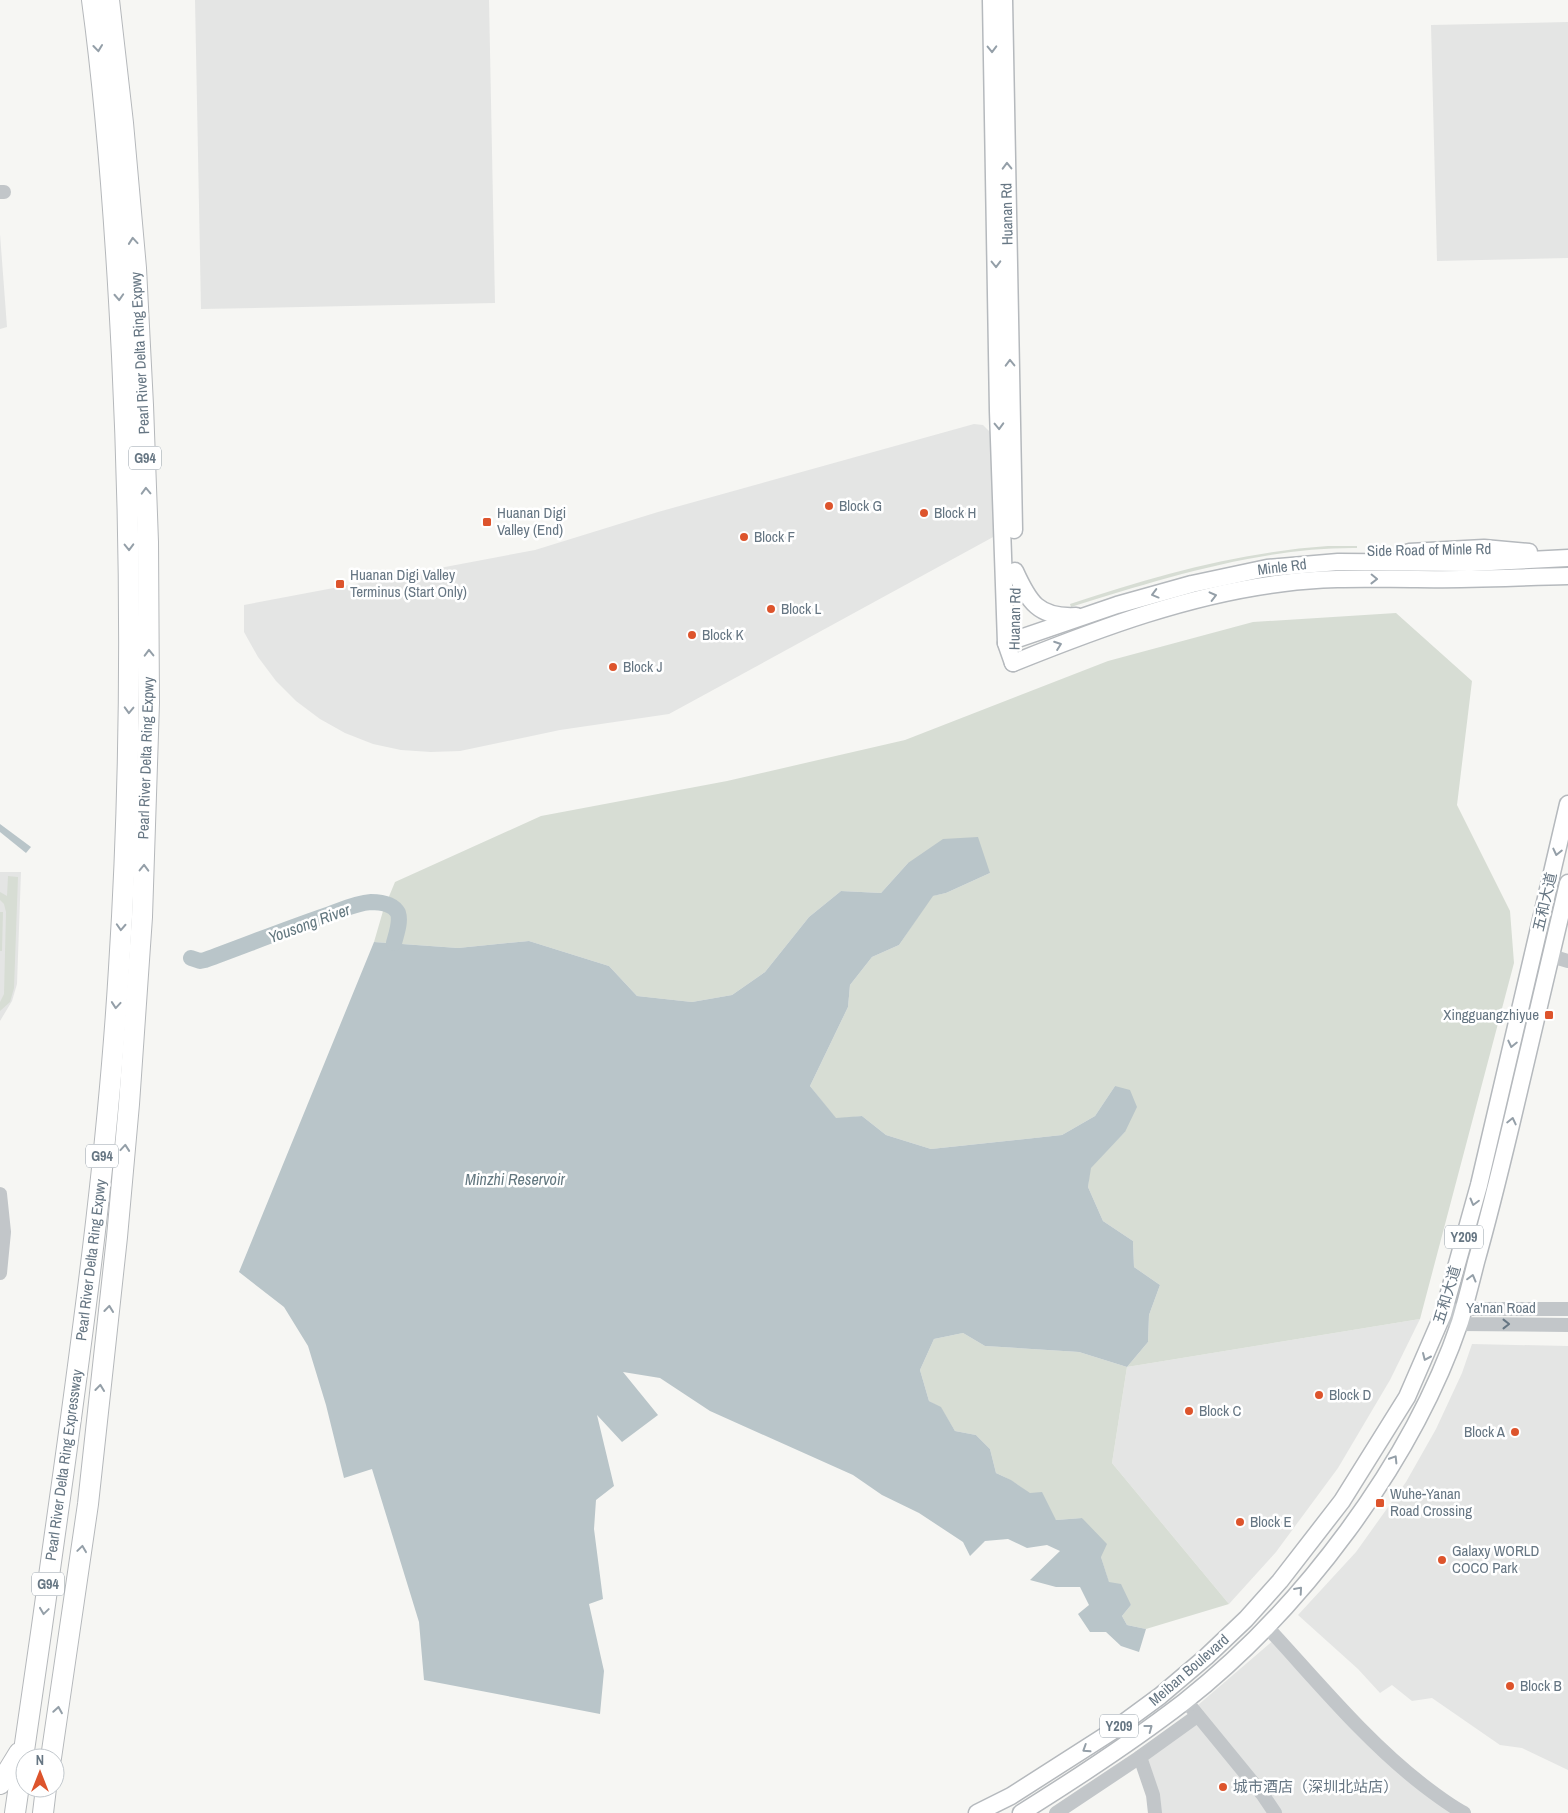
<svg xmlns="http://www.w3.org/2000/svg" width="1568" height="1813" font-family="'Archivo Narrow','Noto Sans SC',sans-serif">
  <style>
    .built { fill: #e4e5e4 }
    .green { fill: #d7ddd4 }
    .water { fill: #b9c5c9 }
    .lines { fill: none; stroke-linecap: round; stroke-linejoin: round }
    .river { stroke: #b9c5c9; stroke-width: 16 }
    .major-casing { stroke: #b5b9bd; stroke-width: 19 }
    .highway-casing { stroke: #b5b8bb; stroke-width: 22 }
    .minor { stroke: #c2c6c9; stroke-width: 14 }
    .major { stroke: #fff; stroke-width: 16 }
    .highway { stroke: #fff; stroke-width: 20 }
    .oneway { stroke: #949fa8 }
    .oneway2 { stroke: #667683 }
    .poi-dot { fill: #dd542c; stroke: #fff; stroke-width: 2 }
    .labels { text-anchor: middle; stroke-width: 5; stroke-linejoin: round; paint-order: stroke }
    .shield { fill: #fff; stroke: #949fa8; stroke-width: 1 }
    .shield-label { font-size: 14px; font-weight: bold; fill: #667683 }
    .street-label { font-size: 15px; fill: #667683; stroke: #fff }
    .poi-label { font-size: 15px; fill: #667683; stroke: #fff; text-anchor: start }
    .water-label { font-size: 16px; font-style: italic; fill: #62777f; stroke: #fff }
  </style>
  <rect width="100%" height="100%" fill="#f6f6f3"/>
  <g class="built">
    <polygon points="195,0 489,0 495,303 201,309"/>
    <polygon points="1568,22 1568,258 1437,261 1431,25"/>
    <polygon points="0,234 7,327 0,329"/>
    <polygon points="974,424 983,425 991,433 995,536 669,714 560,730 460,751 431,752 401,750 373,744 345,733 320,719 296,701 276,681 258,657 244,632 244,605 535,550 658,512"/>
    <polygon points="0,872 21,872 17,984 12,1001 0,1021"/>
    <polygon points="1420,1319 1390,1380 1338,1468 1276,1552 1229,1604 1112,1463 1127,1367"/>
    <polygon points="1472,1344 1568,1346 1568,1770 1522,1748 1500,1745 1432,1698 1412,1701 1392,1685 1380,1693 1358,1669 1298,1615 1356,1552 1406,1482 1436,1429 1462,1373"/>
    <polygon points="1275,1639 1430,1794 1470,1813 1161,1813 1146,1758 1198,1705"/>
  </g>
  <g class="green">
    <path d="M1328,546H1357V548C1262,547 1160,579 1071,607L1070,604C1153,576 1240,552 1328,546Z"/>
    <path d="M1396,613L1472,681L1457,805L1510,911L1514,963L1420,1319L1127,1367L1112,1463L1229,1604L1146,1629L1127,1625L1122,1616L1131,1605L1109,1583L1101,1557L1082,1518L1056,1520C1037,1500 1022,1484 996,1473L990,1449L976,1435L955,1431L941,1408L929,1401L920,1370L934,1339L963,1333L985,1346L1079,1352L1127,1367L1148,1342L1149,1315L1160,1285L1134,1267L1133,1241L1103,1221L1088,1187L1090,1168L1125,1132L1115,1086L1095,1116L1062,1135L931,1149L886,1135L862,1116L836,1119L810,1086L848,1007L850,985L872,957L899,945L932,896L946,893L990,873L908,863L881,893L841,891L809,917L765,972L732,995L692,1002L637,996L609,966L529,941L458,948L374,942L383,911L395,882L541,816L727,781L905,740L1108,661L1253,622Z"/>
    <polygon points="8,876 18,877 14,988 10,1002 0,1011 0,1002 4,994 6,912 4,904 0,900 0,892 7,896"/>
    <polygon points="0,912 3,912 2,951 0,951"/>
  </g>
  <g class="water">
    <polygon points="0,824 31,847 26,853 0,832"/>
    <polygon points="978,837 990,873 946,893 933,896 899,945 872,957 850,985 848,1007 810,1086 836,1118 862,1116 886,1135 931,1149 1062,1135 1095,1116 1115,1086 1130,1090 1137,1107 1125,1132 1091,1168 1088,1187 1103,1221 1133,1241 1134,1267 1160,1285 1149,1315 1148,1342 1127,1367 1079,1352 985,1346 963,1333 934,1339 920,1370 929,1401 941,1407 955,1431 976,1435 990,1449 996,1473 1011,1480 1030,1493 1042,1492 1056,1520 1082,1518 1107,1544 1101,1557 1109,1582 1121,1584 1131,1605 1122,1616 1127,1625 1146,1629 1139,1652 1121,1646 1106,1632 1090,1632 1078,1614 1089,1605 1080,1587 1056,1587 1030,1580 1060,1551 1047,1545 1027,1548 1008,1539 985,1541 970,1556 963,1542 919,1513 882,1495 853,1475 710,1411 660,1378 623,1372 658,1415 622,1442 597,1415 614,1486 596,1500 594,1529 603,1599 589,1604 604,1671 600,1714 424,1680 419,1622 372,1469 344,1478 326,1405 308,1346 284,1307 239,1272 374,942 458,948 529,941 609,966 637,996 692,1002 732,995 765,972 809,917 841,891 881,893 908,863 943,839"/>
  </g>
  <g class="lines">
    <path class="river" d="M191,958L200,961L205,960C246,945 286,929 327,915C341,910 356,903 371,902C380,902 393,904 398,913C401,922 396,935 394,943"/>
    <defs>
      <g id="major">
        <polyline points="991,0 998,411 1006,643 1013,663"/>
        <polyline points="1004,0 1014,530"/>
        <polyline points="1409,552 1484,548 1529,552"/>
        <path d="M1015,571C1029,602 1038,618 1076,616"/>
        <polyline points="1006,643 1117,605 1192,584 1267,568 1338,562 1471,563 1568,558"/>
        <path d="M1013,663C1100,628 1191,594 1284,583C1328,577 1373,579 1417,579C1467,580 1518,577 1568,576"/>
        <polyline points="977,1813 1011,1796 1111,1732 1160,1696 1206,1657 1246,1619 1280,1581 1342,1501 1407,1397 1443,1314 1479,1185 1568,804"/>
        <path d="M1021,1813C1077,1778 1132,1742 1184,1702C1301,1610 1412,1463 1460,1322C1466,1302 1471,1282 1476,1262C1489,1216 1500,1171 1511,1125C1530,1044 1549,963 1568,883"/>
      </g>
      <g id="highway">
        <polyline points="51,1758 88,1504 117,1237 129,1104 142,917 149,703 148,542 143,405 136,268 123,123 109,0"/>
        <polyline points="0,1784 19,1753"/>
        <path d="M15,1813C32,1698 48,1584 64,1469C87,1303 109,1136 119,968C132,764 132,560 122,356C116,237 108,118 92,0"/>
        <polyline points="43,1813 46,1788"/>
      </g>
    </defs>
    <use href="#major" class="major-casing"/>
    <use href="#highway" class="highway-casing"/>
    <g class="minor">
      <polyline points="0,192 4,192"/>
      <polyline points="1551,956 1568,961"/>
      <polyline points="0,1194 4,1232 0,1273"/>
      <polyline points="1454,1311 1463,1309 1568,1309"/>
      <polyline points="1443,1314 1459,1324 1568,1325"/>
      <path d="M1267,1627C1317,1681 1365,1740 1423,1785C1436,1795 1449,1805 1464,1813"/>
      <polyline points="1186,1701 1263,1795 1275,1813"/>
      <polyline points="1140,1757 1153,1795 1155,1813"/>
      <polyline points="1056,1813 1140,1757 1197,1716"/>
    </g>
    <use href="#major" class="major"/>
    <use href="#highway" class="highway"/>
  </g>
  <defs><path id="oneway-chevron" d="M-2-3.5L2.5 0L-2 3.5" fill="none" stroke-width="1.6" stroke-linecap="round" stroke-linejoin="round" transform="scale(1.25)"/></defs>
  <g class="oneway">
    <use href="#oneway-chevron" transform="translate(98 48) rotate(84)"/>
    <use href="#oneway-chevron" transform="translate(992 49) rotate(89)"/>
    <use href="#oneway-chevron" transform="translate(1007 166) rotate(-91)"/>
    <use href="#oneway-chevron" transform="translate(133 241) rotate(-95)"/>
    <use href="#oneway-chevron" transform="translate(996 264) rotate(89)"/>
    <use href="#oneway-chevron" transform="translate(119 297) rotate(87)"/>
    <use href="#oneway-chevron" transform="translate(1010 363) rotate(-91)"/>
    <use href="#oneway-chevron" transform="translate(999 426) rotate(88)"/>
    <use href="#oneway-chevron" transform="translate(146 491) rotate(-92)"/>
    <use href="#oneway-chevron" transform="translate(129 547) rotate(89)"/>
    <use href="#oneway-chevron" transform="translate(1374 579) rotate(1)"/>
    <use href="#oneway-chevron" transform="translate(1155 594) rotate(165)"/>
    <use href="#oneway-chevron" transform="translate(1213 596) rotate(-14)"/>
    <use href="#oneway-chevron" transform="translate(1058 645) rotate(-20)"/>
    <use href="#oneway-chevron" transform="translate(149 653) rotate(-91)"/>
    <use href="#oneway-chevron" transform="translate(129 710) rotate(92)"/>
    <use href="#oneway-chevron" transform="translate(1557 852) rotate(103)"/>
    <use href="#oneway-chevron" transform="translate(144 868) rotate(-89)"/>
    <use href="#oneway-chevron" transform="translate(121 927) rotate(93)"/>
    <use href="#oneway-chevron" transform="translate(116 1005) rotate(95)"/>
    <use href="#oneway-chevron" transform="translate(1512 1044) rotate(103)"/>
    <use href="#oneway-chevron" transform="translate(1512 1121) rotate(-77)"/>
    <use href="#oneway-chevron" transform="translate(125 1148) rotate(-85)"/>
    <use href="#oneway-chevron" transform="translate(1474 1202) rotate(105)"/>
    <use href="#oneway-chevron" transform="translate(1472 1278) rotate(-75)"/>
    <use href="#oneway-chevron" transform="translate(109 1309) rotate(-84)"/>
    <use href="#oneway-chevron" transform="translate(1426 1357) rotate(114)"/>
    <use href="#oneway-chevron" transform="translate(100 1388) rotate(-84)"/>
    <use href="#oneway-chevron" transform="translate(1394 1459) rotate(-58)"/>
    <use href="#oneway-chevron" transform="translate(82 1549) rotate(-82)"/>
    <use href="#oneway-chevron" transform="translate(1299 1590) rotate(-49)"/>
    <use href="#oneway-chevron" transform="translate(44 1611) rotate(98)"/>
    <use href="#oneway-chevron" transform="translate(58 1710) rotate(-81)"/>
    <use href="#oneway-chevron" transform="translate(1149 1728) rotate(-37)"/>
    <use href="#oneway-chevron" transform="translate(1086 1749) rotate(147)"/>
  </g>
  <use class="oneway2" href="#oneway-chevron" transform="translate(1506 1324)"/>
  <g class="poi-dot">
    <circle cx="829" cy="506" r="5"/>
    <circle cx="924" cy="513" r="5"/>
    <rect x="482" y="517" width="10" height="10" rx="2.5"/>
    <circle cx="744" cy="537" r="5"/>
    <rect x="335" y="579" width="10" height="10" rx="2.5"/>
    <circle cx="771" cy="609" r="5"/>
    <circle cx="692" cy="635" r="5"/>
    <circle cx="613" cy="667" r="5"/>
    <rect x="1544" y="1010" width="10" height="10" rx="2.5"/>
    <circle cx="1319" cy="1395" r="5"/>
    <circle cx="1189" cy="1411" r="5"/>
    <circle cx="1515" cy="1432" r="5"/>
    <rect x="1375" y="1498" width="10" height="10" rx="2.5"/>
    <circle cx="1240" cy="1522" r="5"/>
    <circle cx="1442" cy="1560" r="5"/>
    <circle cx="1510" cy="1686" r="5"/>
    <circle cx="1223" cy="1787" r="5"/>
  </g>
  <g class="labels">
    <g class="shield">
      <rect x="129" y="446.5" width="32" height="23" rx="4"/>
      <rect x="86" y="1144.5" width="32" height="23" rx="4"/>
      <rect x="1445" y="1225.5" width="38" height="23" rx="4"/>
      <rect x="32" y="1572.5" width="32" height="23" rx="4"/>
      <rect x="1100" y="1714.5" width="38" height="23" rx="4"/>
    </g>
    <g class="shield-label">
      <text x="145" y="463">G94</text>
      <text x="102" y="1161">G94</text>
      <text x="1464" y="1242">Y209</text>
      <text x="48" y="1589">G94</text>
      <text x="1119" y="1731">Y209</text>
    </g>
    <g class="street-label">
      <text transform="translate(1007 214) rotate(-91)" y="5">Huanan Rd</text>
      <text transform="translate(140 353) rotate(-93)" y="5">Pearl River Delta Ring Expwy</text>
      <text transform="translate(1429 550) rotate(-1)" y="5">Side Road of Minle Rd</text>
      <text transform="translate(1282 567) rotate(-7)" y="5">Minle Rd</text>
      <text transform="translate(1015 619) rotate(-89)" y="5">Huanan Rd</text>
      <text transform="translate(146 758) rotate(-88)" y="5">Pearl River Delta Ring Expwy</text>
      <text transform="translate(1545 902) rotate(-77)" y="5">五和大道</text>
      <text transform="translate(91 1260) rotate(-83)" y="5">Pearl River Delta Ring Expwy</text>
      <text transform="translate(1447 1295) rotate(-73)" y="5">五和大道</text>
      <text x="1501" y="1313">Ya'nan Road</text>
      <text transform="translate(64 1465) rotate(-82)" y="5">Pearl River Delta Ring Expressway</text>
      <text transform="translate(1189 1670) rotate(-41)" y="5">Meiban Boulevard</text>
    </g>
    <g class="poi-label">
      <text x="839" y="511">Block G</text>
      <text x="497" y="518">Huanan Digi<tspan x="497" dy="17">Valley (End)</tspan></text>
      <text x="934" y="518">Block H</text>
      <text x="754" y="542">Block F</text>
      <text x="350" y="580">Huanan Digi Valley<tspan x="350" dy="17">Terminus (Start Only)</tspan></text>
      <text x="781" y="614">Block L</text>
      <text x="702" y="640">Block K</text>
      <text x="623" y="672">Block J</text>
      <text x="1539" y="1020" text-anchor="end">Xingguangzhiyue</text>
      <text x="1329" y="1400">Block D</text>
      <text x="1199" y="1416">Block C</text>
      <text x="1505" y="1437" text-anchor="end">Block A</text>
      <text x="1390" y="1499">Wuhe-Yanan<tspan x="1390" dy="17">Road Crossing</tspan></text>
      <text x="1250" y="1527">Block E</text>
      <text x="1452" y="1556">Galaxy WORLD<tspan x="1452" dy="17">COCO Park</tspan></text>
      <text x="1520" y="1691">Block B</text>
      <text x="1233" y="1792">城市酒店（深圳北站店）</text>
    </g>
    <g class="water-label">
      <text transform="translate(309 923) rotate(-20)" y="6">Yousong River</text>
      <text x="515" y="1185">Minzhi Reservoir</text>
    </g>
  </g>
  <g transform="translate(40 1773)"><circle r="24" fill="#ffffff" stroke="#c2c8cd"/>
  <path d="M0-4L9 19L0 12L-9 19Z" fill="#dd542c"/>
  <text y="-8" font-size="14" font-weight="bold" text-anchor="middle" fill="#667683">N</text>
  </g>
</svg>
